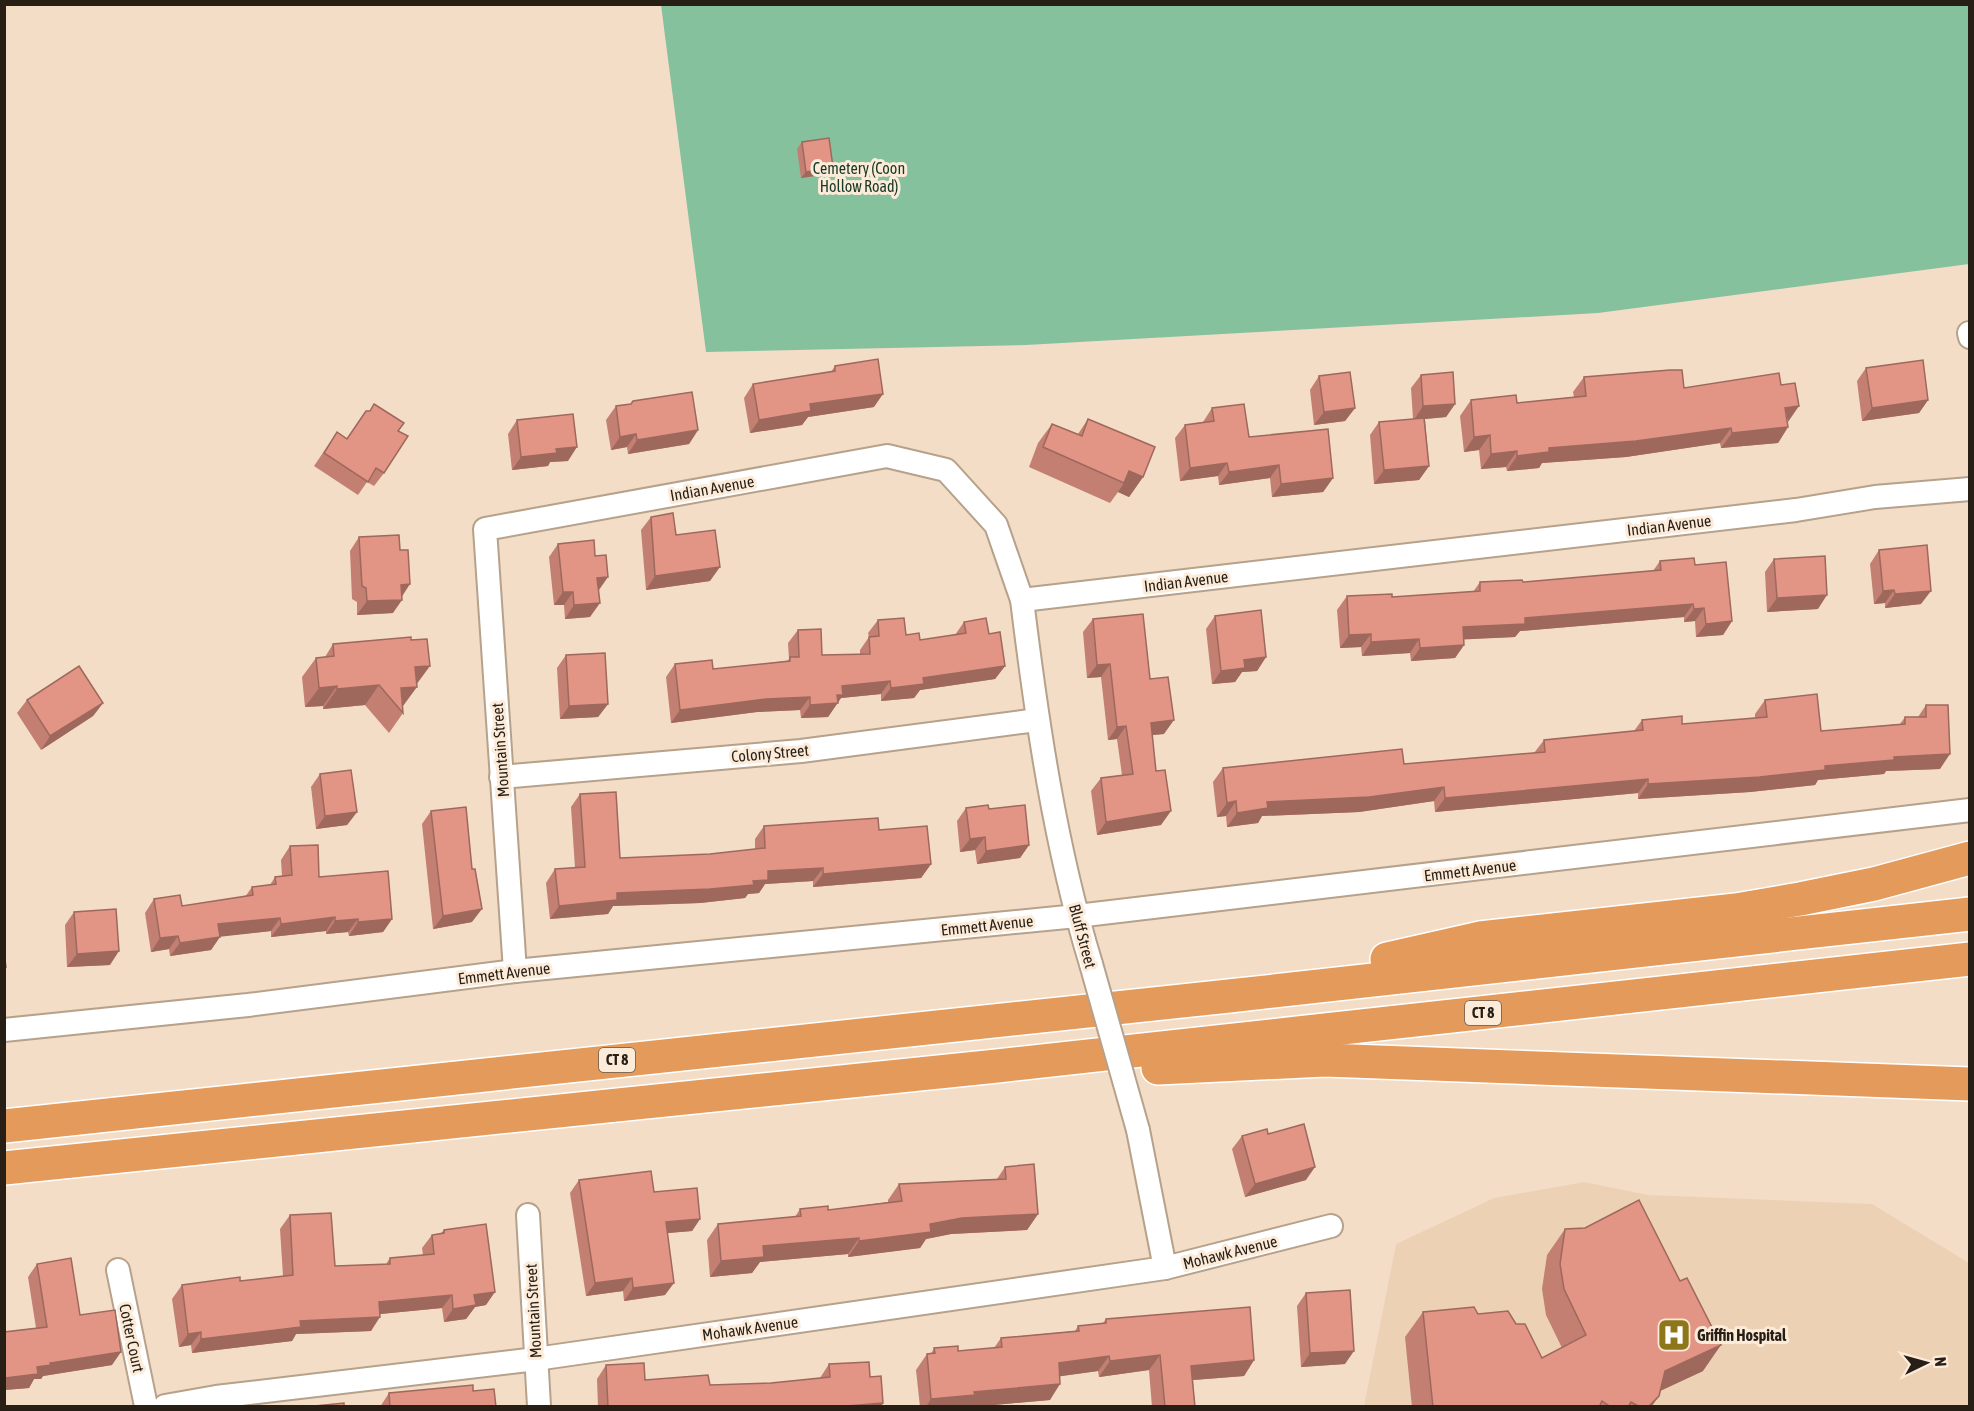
<svg xmlns="http://www.w3.org/2000/svg" width="1974" height="1411" font-family="'Asap Condensed',sans-serif">
  <style>
    .built { fill: #edd1b5 }
    .green { fill: #86c19e }
    .lines { fill: none; stroke-linecap: round; stroke-linejoin: round }
    .minor-casing { stroke: #b6a18b; stroke-width: 26 }
    .motorway-casing { stroke: #fff; stroke-width: 36 }
    .minor { stroke: #fff; stroke-width: 22 }
    .motorway { stroke: #e49a5a; stroke-width: 33 }
    .minor-bridge-casing { stroke: #b6a18b; stroke-width: 26; stroke-linecap: butt }
    .minor-bridge { stroke: #fff; stroke-width: 22 }
    .wall { fill: #c27f72 }
    .shaded-wall { fill: #9e685d }
    .building { fill: #e29485; stroke: #9e685d; stroke-width: 1.5 }
    .labels { text-anchor: middle; stroke-width: 6; stroke-linejoin: round; paint-order: stroke }
    .shield { fill: #fdebd9; stroke: #675c50; stroke-width: 1.5 }
    .shield-label { font-size: 15px; font-weight: bold; fill: #271f16 }
    .park-label { font-size: 16px; fill: #173826; stroke: #fdebd9 }
    .street-label { font-size: 16px; fill: #271f16; stroke: #fdebd9 }
    .poi-label { font-size: 16px; font-weight: bold; fill: #271f16; stroke: #fdebd9; text-anchor: start }
  </style>
  <rect width="100%" height="100%" fill="#f3ddc7"/>
  <polygon class="built" points="1584,1182 1648,1195 1872,1204 1969,1263 1969,1406 1364,1406 1396,1244 1494,1198"/>
  <polygon class="green" points="661,5 1969,5 1969,264 1598,313 1026,345 706,352"/>
  <g class="lines">
    <defs>
      <g id="minor">
        <polyline points="1969,333 1970,337"/>
        <path d="M1022,600C1037,722 1055,846 1091,964"/>
        <polyline points="501,777 801,751 1037,720"/>
        <polyline points="515,971 485,529 887,456 946,470 996,525 1022,600 1796,510 1875,497 1970,489"/>
        <polyline points="4,1030 248,1005 515,971 1077,916 1970,810"/>
        <polyline points="1138,1130 1165,1268"/>
        <polyline points="528,1215 539,1406"/>
        <polyline points="118,1270 146,1406"/>
        <polyline points="165,1406 216,1397 536,1359 1165,1268 1331,1226"/>
      </g>
      <g id="motorway">
        <polyline points="1387,959 1480,938 1736,910 1800,899 1874,884 1970,858"/>
        <polyline points="1158,1068 1325,1060 1970,1084"/>
        <polyline points="4,1126 1229,996 1970,914"/>
        <polyline points="4,1168 997,1066 1970,959"/>
      </g>
    </defs>
    <use href="#minor" class="minor-casing"/>
    <use href="#motorway" class="motorway-casing"/>
    <use href="#minor" class="minor"/>
    <use href="#motorway" class="motorway"/>
    <defs>
      <polyline id="minor-bridge" points="1091,964 1138,1130"/>
    </defs>
    <use href="#minor-bridge" class="minor-bridge-casing"/>
    <use href="#minor-bridge" class="minor-bridge"/>
  </g>
  <g class="wall">
    <polygon points="802,142 829,174 801,178 797,149"/>
    <polygon points="835,366 874,407 808,417 802,425 750,433 744,398 753,384 831,372"/>
    <polygon points="1866,368 1928,400 1919,413 1862,421 1857,381"/>
    <polygon points="1421,375 1455,404 1446,417 1425,419 1429,466 1419,480 1374,484 1370,435 1379,422 1413,419 1411,388"/>
    <polygon points="1319,376 1355,408 1345,421 1314,425 1310,390"/>
    <polygon points="1584,377 1684,388 1787,422 1788,427 1778,443 1721,448 1720,443 1626,457 1542,463 1539,468 1507,471 1506,467 1481,469 1479,450 1464,452 1460,416 1471,400 1517,403 1574,397 1573,392"/>
    <polygon points="616,406 698,430 689,444 628,454 627,447 611,450 606,420"/>
    <polygon points="1212,408 1249,437 1333,478 1323,492 1272,497 1270,478 1219,485 1218,476 1180,481 1175,438 1185,425 1203,422"/>
    <polygon points="366,411 398,431 384,473 374,486 367,482 358,495 314,466 337,432 347,438"/>
    <polygon points="1088,419 1143,477 1129,497 1118,492 1110,503 1029,467 1038,443 1052,424 1078,434"/>
    <polygon points="517,420 568,461 550,462 548,466 512,470 508,434"/>
    <polygon points="651,517 710,581 646,590 641,530"/>
    <polygon points="359,537 393,613 357,615 357,602 352,599 350,551"/>
    <polygon points="558,544 599,590 590,617 565,619 564,605 554,605 549,557"/>
    <polygon points="1879,550 1921,604 1885,608 1885,603 1874,604 1870,564"/>
    <polygon points="1774,559 1818,609 1767,612 1765,572"/>
    <polygon points="1660,561 1695,565 1732,621 1723,635 1696,637 1695,621 1684,622 1684,617 1520,631 1515,637 1464,639 1464,645 1455,658 1411,661 1410,653 1362,656 1361,647 1340,648 1337,610 1347,596 1392,597 1473,592 1480,582 1523,582 1653,571"/>
    <polygon points="1215,616 1266,657 1257,671 1242,672 1235,682 1212,684 1206,629"/>
    <polygon points="1093,619 1150,679 1164,734 1152,735 1161,825 1097,835 1091,791 1101,778 1122,775 1117,739 1108,740 1101,677 1087,678 1083,632"/>
    <polygon points="878,620 906,635 920,640 955,635 964,622 989,634 1005,666 995,679 920,690 914,698 881,701 881,694 841,698 828,717 801,718 800,710 757,712 671,723 666,677 675,664 713,669 787,661 789,659 788,643 798,630 822,655 860,654 860,650 869,637 868,633"/>
    <polygon points="333,644 402,706 403,713 389,733 365,705 323,709 323,706 305,707 302,677 316,658 325,657"/>
    <polygon points="566,655 608,704 598,717 560,719 557,668"/>
    <polygon points="27,700 103,703 93,716 41,750 17,713"/>
    <polygon points="1765,700 1821,731 1900,724 1905,717 1918,717 1926,705 1940,769 1886,771 1884,774 1818,780 1815,785 1750,792 1638,799 1638,793 1435,812 1434,801 1359,812 1262,816 1258,823 1227,827 1226,816 1217,817 1213,782 1223,768 1404,764 1534,753 1544,740 1634,731 1642,720 1682,724 1755,718 1755,714"/>
    <polygon points="320,774 357,812 347,825 316,829 311,787"/>
    <polygon points="580,794 620,858 710,854 755,849 755,839 764,826 879,830 931,864 921,878 813,887 813,881 765,884 759,893 748,894 745,898 700,903 613,906 608,914 550,919 546,883 555,869 575,868 571,807"/>
    <polygon points="966,808 989,809 1029,845 1020,858 977,864 975,850 960,852 957,821"/>
    <polygon points="431,811 472,922 433,929 422,824"/>
    <polygon points="290,846 319,877 392,919 383,932 349,936 348,932 326,934 326,931 271,937 271,931 220,936 211,950 170,956 169,949 151,952 145,913 154,899 182,906 245,897 252,887 270,885 275,877 282,876 281,860"/>
    <polygon points="74,912 110,965 67,967 65,925"/>
    <polygon points="1268,1134 1306,1180 1245,1197 1232,1149 1242,1136"/>
    <polygon points="1005,1167 1038,1214 1027,1230 951,1234 926,1239 920,1248 848,1257 848,1254 760,1262 752,1273 710,1277 707,1240 718,1224 795,1217 800,1209 828,1210 888,1202 888,1200 899,1184 997,1179"/>
    <polygon points="579,1180 654,1192 700,1219 692,1231 667,1233 665,1295 624,1301 623,1291 586,1296 570,1193"/>
    <polygon points="290,1215 335,1266 386,1264 390,1258 423,1255 422,1248 432,1235 441,1233 444,1230 486,1305 475,1307 466,1319 444,1322 442,1308 380,1314 371,1331 296,1334 292,1341 192,1353 191,1345 179,1347 172,1299 182,1285 240,1281 283,1276 280,1229"/>
    <polygon points="1565,1229 1703,1371 1660,1391 1659,1396 1651,1407 1412,1407 1405,1337 1423,1312 1478,1314 1516,1324 1542,1358 1562,1348 1546,1315 1542,1289 1547,1255"/>
    <polygon points="37,1264 80,1315 112,1365 43,1376 41,1379 34,1379 29,1388 4,1390 4,1332 36,1328 28,1277"/>
    <polygon points="1306,1293 1345,1364 1301,1367 1297,1306"/>
    <polygon points="1106,1319 1254,1360 1244,1376 1193,1380 1195,1407 1152,1407 1149,1370 1099,1377 1098,1371 1060,1376 1050,1400 972,1407 920,1407 916,1370 927,1354 931,1354 934,1348 958,1351 994,1348 1001,1338 1075,1331 1078,1326 1103,1323"/>
    <polygon points="829,1364 870,1377 883,1403 881,1407 598,1407 597,1379 606,1365 645,1380 710,1385 771,1383 820,1378"/>
    <polygon points="473,1391 496,1407 380,1407 389,1393"/>
  </g>
  <g class="shaded-wall">
    <polygon points="833,167 829,174 801,178 806,172"/>
    <polygon points="883,394 874,407 808,417 802,425 750,433 759,420 810,404"/>
    <polygon points="1928,400 1919,413 1862,421 1872,408"/>
    <polygon points="1455,404 1446,417 1414,420 1423,406"/>
    <polygon points="1799,406 1788,422 1785,408"/>
    <polygon points="1355,408 1345,421 1314,425 1324,412"/>
    <polygon points="1788,427 1778,443 1721,448 1732,433"/>
    <polygon points="1731,428 1720,443 1626,457 1542,463 1539,468 1507,471 1517,456 1549,448"/>
    <polygon points="698,430 689,444 628,454 637,440"/>
    <polygon points="636,434 627,447 611,450 620,437"/>
    <polygon points="1490,435 1479,450 1464,452 1474,437"/>
    <polygon points="577,447 568,461 550,462 548,466 512,470 521,457 556,449"/>
    <polygon points="1517,451 1506,467 1481,469 1491,454"/>
    <polygon points="1227,463 1218,476 1180,481 1190,468"/>
    <polygon points="1279,465 1270,478 1219,485 1229,472"/>
    <polygon points="1429,466 1419,480 1374,484 1384,470"/>
    <polygon points="1129,471 1143,477 1129,497 1118,492 1124,483"/>
    <polygon points="1333,478 1323,492 1272,497 1281,484"/>
    <polygon points="720,567 710,581 646,590 655,576"/>
    <polygon points="608,577 599,590 588,591 597,578"/>
    <polygon points="410,584 401,598 401,585"/>
    <polygon points="1894,590 1885,603 1874,604 1883,591"/>
    <polygon points="1931,591 1921,604 1885,608 1895,594"/>
    <polygon points="563,592 573,592 564,605 554,605"/>
    <polygon points="1827,595 1818,609 1767,612 1777,598"/>
    <polygon points="402,600 393,613 357,615 367,601"/>
    <polygon points="600,603 590,617 565,619 574,605"/>
    <polygon points="1693,604 1684,617 1520,631 1515,637 1453,640 1463,627 1525,618"/>
    <polygon points="1704,608 1695,621 1684,622 1694,609"/>
    <polygon points="1732,621 1723,635 1696,637 1706,624"/>
    <polygon points="1371,634 1361,647 1340,648 1349,635"/>
    <polygon points="1419,639 1410,653 1362,656 1371,642"/>
    <polygon points="1464,645 1455,658 1411,661 1420,648"/>
    <polygon points="1266,657 1257,671 1242,672 1235,682 1212,684 1221,671 1244,660"/>
    <polygon points="1110,664 1101,677 1087,678 1097,665"/>
    <polygon points="430,666 416,685 415,667"/>
    <polygon points="1005,666 995,679 920,690 914,698 881,701 891,688 923,678"/>
    <polygon points="890,681 881,694 841,698 828,717 801,718 810,705 842,686"/>
    <polygon points="379,685 365,705 323,709 337,689"/>
    <polygon points="337,686 323,706 305,707 319,688"/>
    <polygon points="417,687 403,706 401,688"/>
    <polygon points="810,697 800,710 757,712 671,723 680,710 766,699"/>
    <polygon points="103,703 93,716 41,750 50,736"/>
    <polygon points="608,704 598,717 560,719 569,706"/>
    <polygon points="1174,720 1164,734 1142,736 1151,723"/>
    <polygon points="1126,726 1117,739 1108,740 1117,727"/>
    <polygon points="1950,754 1940,769 1886,771 1884,774 1818,780 1815,785 1750,792 1638,799 1648,784 1825,766 1894,757"/>
    <polygon points="1648,779 1638,793 1435,812 1445,798"/>
    <polygon points="1444,787 1434,801 1359,812 1262,816 1258,823 1227,827 1237,813 1267,802"/>
    <polygon points="1236,801 1226,816 1217,817 1227,803"/>
    <polygon points="1171,811 1161,825 1097,835 1106,822"/>
    <polygon points="357,812 347,825 316,829 325,816"/>
    <polygon points="985,837 975,850 960,852 970,839"/>
    <polygon points="1029,845 1020,858 977,864 986,851"/>
    <polygon points="931,864 921,878 813,887 823,874"/>
    <polygon points="823,868 813,881 765,884 759,893 748,894 745,898 700,903 613,906 608,914 550,919 559,906 617,893 753,881 768,871"/>
    <polygon points="482,909 472,922 433,929 443,916"/>
    <polygon points="335,917 326,931 271,937 281,924"/>
    <polygon points="280,918 271,931 209,938 218,924"/>
    <polygon points="358,919 348,932 326,934 335,921"/>
    <polygon points="392,919 383,932 349,936 358,922"/>
    <polygon points="178,936 169,949 151,952 160,938"/>
    <polygon points="220,937 211,950 170,956 180,943"/>
    <polygon points="119,951 110,965 67,967 77,954"/>
    <polygon points="1315,1167 1306,1180 1245,1197 1255,1184"/>
    <polygon points="1038,1214 1027,1230 951,1234 926,1239 920,1248 848,1257 859,1241 930,1224 962,1218"/>
    <polygon points="700,1219 692,1231 657,1234 666,1222"/>
    <polygon points="859,1238 848,1254 760,1262 752,1273 710,1277 721,1261 763,1246"/>
    <polygon points="632,1278 623,1291 586,1296 595,1283"/>
    <polygon points="674,1283 665,1295 624,1301 633,1288"/>
    <polygon points="495,1292 486,1305 475,1307 466,1319 444,1322 453,1309 474,1295"/>
    <polygon points="452,1295 442,1308 370,1315 379,1302"/>
    <polygon points="380,1317 371,1331 296,1334 292,1341 192,1353 201,1339 300,1321"/>
    <polygon points="201,1332 191,1345 179,1347 188,1334"/>
    <polygon points="1721,1345 1703,1371 1647,1397 1665,1371"/>
    <polygon points="1354,1351 1345,1364 1301,1367 1310,1353"/>
    <polygon points="121,1352 112,1365 43,1376 41,1379 34,1379 29,1388 4,1390 5,1378 37,1367 50,1363"/>
    <polygon points="1160,1355 1149,1370 1099,1377 1110,1361"/>
    <polygon points="1109,1356 1098,1371 1048,1378 1059,1363"/>
    <polygon points="1254,1360 1244,1376 1180,1381 1191,1366"/>
    <polygon points="1060,1384 1050,1400 972,1407 926,1407 931,1399 974,1392"/>
    <polygon points="1659,1396 1651,1407 1648,1407"/>
    <polygon points="883,1403 881,1407 835,1407"/>
  </g>
  <g class="building">
    <polygon points="829,138 833,167 806,172 802,142"/>
    <polygon points="878,359 883,394 810,404 811,411 759,420 753,384 835,371 835,366"/>
    <polygon points="1923,360 1928,400 1872,408 1866,368"/>
    <polygon points="1670,370 1682,370 1684,388 1779,373 1781,385 1795,383 1799,406 1785,408 1788,427 1732,433 1731,428 1636,441 1549,448 1549,452 1517,456 1517,451 1491,454 1490,435 1474,437 1471,400 1516,395 1517,403 1586,396 1584,377"/>
    <polygon points="1350,372 1355,408 1324,412 1319,376"/>
    <polygon points="1453,372 1455,404 1423,406 1421,375"/>
    <polygon points="692,392 698,430 637,440 636,434 620,437 616,406 631,404 633,401"/>
    <polygon points="374,404 404,423 398,431 408,436 384,473 376,468 368,482 324,453 337,432 347,439 366,411 370,411"/>
    <polygon points="1244,404 1249,437 1328,429 1333,478 1281,484 1279,465 1229,472 1227,463 1190,468 1185,425 1214,421 1212,408"/>
    <polygon points="573,414 577,447 556,449 557,453 521,457 517,420"/>
    <polygon points="1424,418 1429,466 1384,470 1379,422"/>
    <polygon points="1088,419 1155,447 1143,477 1129,471 1124,483 1043,447 1052,424 1082,436"/>
    <polygon points="673,513 676,535 715,530 720,567 655,576 651,517"/>
    <polygon points="399,535 400,550 408,550 410,584 401,585 402,600 367,601 366,588 362,586 359,537"/>
    <polygon points="594,540 595,556 606,555 608,577 597,578 600,603 574,605 573,592 563,592 558,544"/>
    <polygon points="1927,545 1931,591 1895,594 1894,590 1883,591 1879,550"/>
    <polygon points="1825,556 1827,595 1777,598 1774,559"/>
    <polygon points="1694,558 1695,565 1726,562 1732,621 1706,624 1704,608 1694,609 1693,604 1525,618 1525,624 1463,627 1464,645 1420,648 1419,639 1371,642 1371,634 1349,635 1347,596 1392,594 1392,597 1480,591 1480,582 1522,580 1523,582 1661,570 1660,561"/>
    <polygon points="1261,610 1266,657 1244,660 1245,668 1221,671 1215,616"/>
    <polygon points="1143,614 1150,679 1168,677 1174,720 1151,723 1156,771 1165,770 1171,811 1106,822 1101,778 1133,774 1126,726 1117,727 1110,664 1097,665 1093,619"/>
    <polygon points="904,618 906,635 919,633 920,640 966,633 964,622 986,618 989,634 1000,632 1005,666 923,678 924,684 891,688 890,681 842,686 843,695 837,695 838,703 810,705 810,697 766,699 680,710 675,664 712,660 713,669 790,661 790,657 799,657 798,630 821,629 822,655 870,654 869,637 879,636 878,620"/>
    <polygon points="411,637 411,640 427,639 430,666 415,667 417,687 401,688 403,713 379,685 337,689 337,686 319,688 316,658 334,656 333,644"/>
    <polygon points="605,653 608,704 569,706 566,655"/>
    <polygon points="79,666 103,703 50,736 27,700"/>
    <polygon points="1817,694 1821,731 1905,724 1905,717 1926,717 1926,705 1948,705 1950,754 1894,757 1894,760 1825,766 1825,770 1760,777 1648,784 1648,779 1445,798 1444,787 1369,797 1267,802 1268,808 1237,813 1236,801 1227,803 1223,768 1402,749 1404,764 1545,752 1544,740 1643,730 1642,720 1682,716 1682,724 1767,717 1765,700"/>
    <polygon points="351,770 357,812 325,816 320,774"/>
    <polygon points="616,792 620,858 710,854 765,848 764,826 878,818 879,830 927,826 931,864 823,874 823,868 768,871 768,880 753,881 754,885 710,889 617,893 617,900 559,906 555,869 585,867 580,794"/>
    <polygon points="988,805 989,809 1025,805 1029,845 986,851 985,837 970,839 966,808"/>
    <polygon points="466,807 472,869 475,869 482,909 443,916 431,811"/>
    <polygon points="318,845 319,877 388,871 392,919 358,922 358,919 335,921 335,917 281,924 280,918 218,924 220,937 180,943 178,936 160,938 154,899 180,895 182,906 253,895 252,887 276,884 275,877 292,875 290,846"/>
    <polygon points="116,909 119,951 77,954 74,912"/>
    <polygon points="4,953 6,967 4,967"/>
    <polygon points="1304,1124 1315,1167 1255,1184 1242,1136 1267,1129 1268,1134"/>
    <polygon points="1034,1164 1038,1214 962,1218 930,1224 931,1232 859,1241 859,1238 763,1246 764,1257 721,1261 718,1224 801,1216 800,1209 828,1206 828,1210 902,1201 899,1184 1006,1179 1005,1167"/>
    <polygon points="651,1171 654,1192 697,1188 700,1219 666,1222 674,1283 633,1288 632,1278 595,1283 579,1180"/>
    <polygon points="1639,1200 1680,1281 1687,1278 1721,1345 1665,1371 1659,1396 1648,1407 1640,1407 1631,1402 1628,1407 1611,1407 1602,1401 1599,1407 1433,1407 1423,1312 1474,1307 1478,1314 1508,1311 1516,1324 1525,1324 1542,1358 1586,1335 1564,1289 1560,1264 1565,1229 1585,1228"/>
    <polygon points="331,1213 335,1266 390,1264 390,1258 434,1254 432,1235 444,1233 444,1230 486,1224 495,1292 474,1295 476,1305 453,1309 452,1295 379,1302 380,1317 300,1321 301,1327 201,1339 201,1332 188,1334 182,1285 240,1277 240,1281 293,1275 290,1215"/>
    <polygon points="71,1258 80,1315 115,1310 121,1352 50,1363 51,1365 37,1367 38,1374 5,1378 4,1332 47,1327 37,1264"/>
    <polygon points="1350,1290 1354,1351 1310,1353 1306,1293"/>
    <polygon points="1250,1307 1254,1360 1191,1366 1195,1407 1165,1407 1160,1355 1110,1361 1109,1356 1059,1363 1060,1384 974,1392 975,1395 931,1399 927,1354 935,1353 934,1348 958,1346 958,1351 1002,1347 1001,1338 1079,1331 1078,1326 1106,1323 1106,1319"/>
    <polygon points="869,1362 870,1377 881,1376 883,1403 835,1407 608,1407 606,1365 644,1363 645,1380 708,1375 710,1385 771,1383 830,1377 829,1364"/>
    <polygon points="473,1385 473,1391 494,1389 496,1407 390,1407 389,1393"/>
    <polygon points="344,1403 344,1407 304,1407"/>
  </g>
  <defs>
    <symbol id="hospital-square" viewBox="-11 -11 22 22"><rect x="-9" y="-9" width="18" height="18" rx="4" fill="#8e761b" stroke="#fdebd9"/><path d="M-5-5h3v3.5h4V-5h3V5h-3V1.5h-4V5h-3Z" fill="#fff"/></symbol>
  </defs>
  <g fill-rule="evenodd">
    <use href="#hospital-square" x="1655" y="1316" width="38" height="38"/>
  </g>
  <g class="labels">
    <g class="shield">
      <rect x="1465" y="1001" width="36" height="24" rx="4.5"/>
      <rect x="599" y="1048" width="36" height="24" rx="4.5"/>
    </g>
    <g class="shield-label">
      <text x="1483" y="1018">CT 8</text>
      <text x="617" y="1065">CT 8</text>
    </g>
    <g class="park-label">
      <text x="859" y="174">Cemetery (Coon<tspan x="859" dy="18">Hollow Road)</tspan></text>
    </g>
    <g class="street-label">
      <text transform="translate(712 488) rotate(-10)" y="6">Indian Avenue</text>
      <text transform="translate(1669 525) rotate(-7)" y="6">Indian Avenue</text>
      <text transform="translate(1186 581) rotate(-7)" y="6">Indian Avenue</text>
      <text transform="translate(500 750) rotate(-94)" y="6">Mountain Street</text>
      <text transform="translate(770 753) rotate(-5)" y="6">Colony Street</text>
      <text transform="translate(1470 870) rotate(-7)" y="6">Emmett Avenue</text>
      <text transform="translate(987 925) rotate(-6)" y="6">Emmett Avenue</text>
      <text transform="translate(1083 936) rotate(75)" y="6">Bluff Street</text>
      <text transform="translate(504 973) rotate(-7)" y="6">Emmett Avenue</text>
      <text transform="translate(1230 1252) rotate(-14)" y="6">Mohawk Avenue</text>
      <text transform="translate(533 1311) rotate(-93)" y="6">Mountain Street</text>
      <text transform="translate(750 1328) rotate(-8)" y="6">Mohawk Avenue</text>
      <text transform="translate(132 1338) rotate(78)" y="6">Cotter Court</text>
    </g>
    <g class="poi-label">
      <text x="1697" y="1341">Griffin Hospital</text>
    </g>
  </g>
  <rect width="1974" height="1411" fill="none" stroke="#271f16" stroke-width="12"/>
  <g transform="translate(1926 1363) rotate(85)" stroke="#fdebd9" stroke-width="4.5" paint-order="stroke">
  <path d="M0-4.5L10 22L0 15L-10 22Z" fill="#271f16"/>
  <text y="-9" font-size="16" font-weight="bold" text-anchor="middle" fill="#271f16">N</text>
  </g>
</svg>
